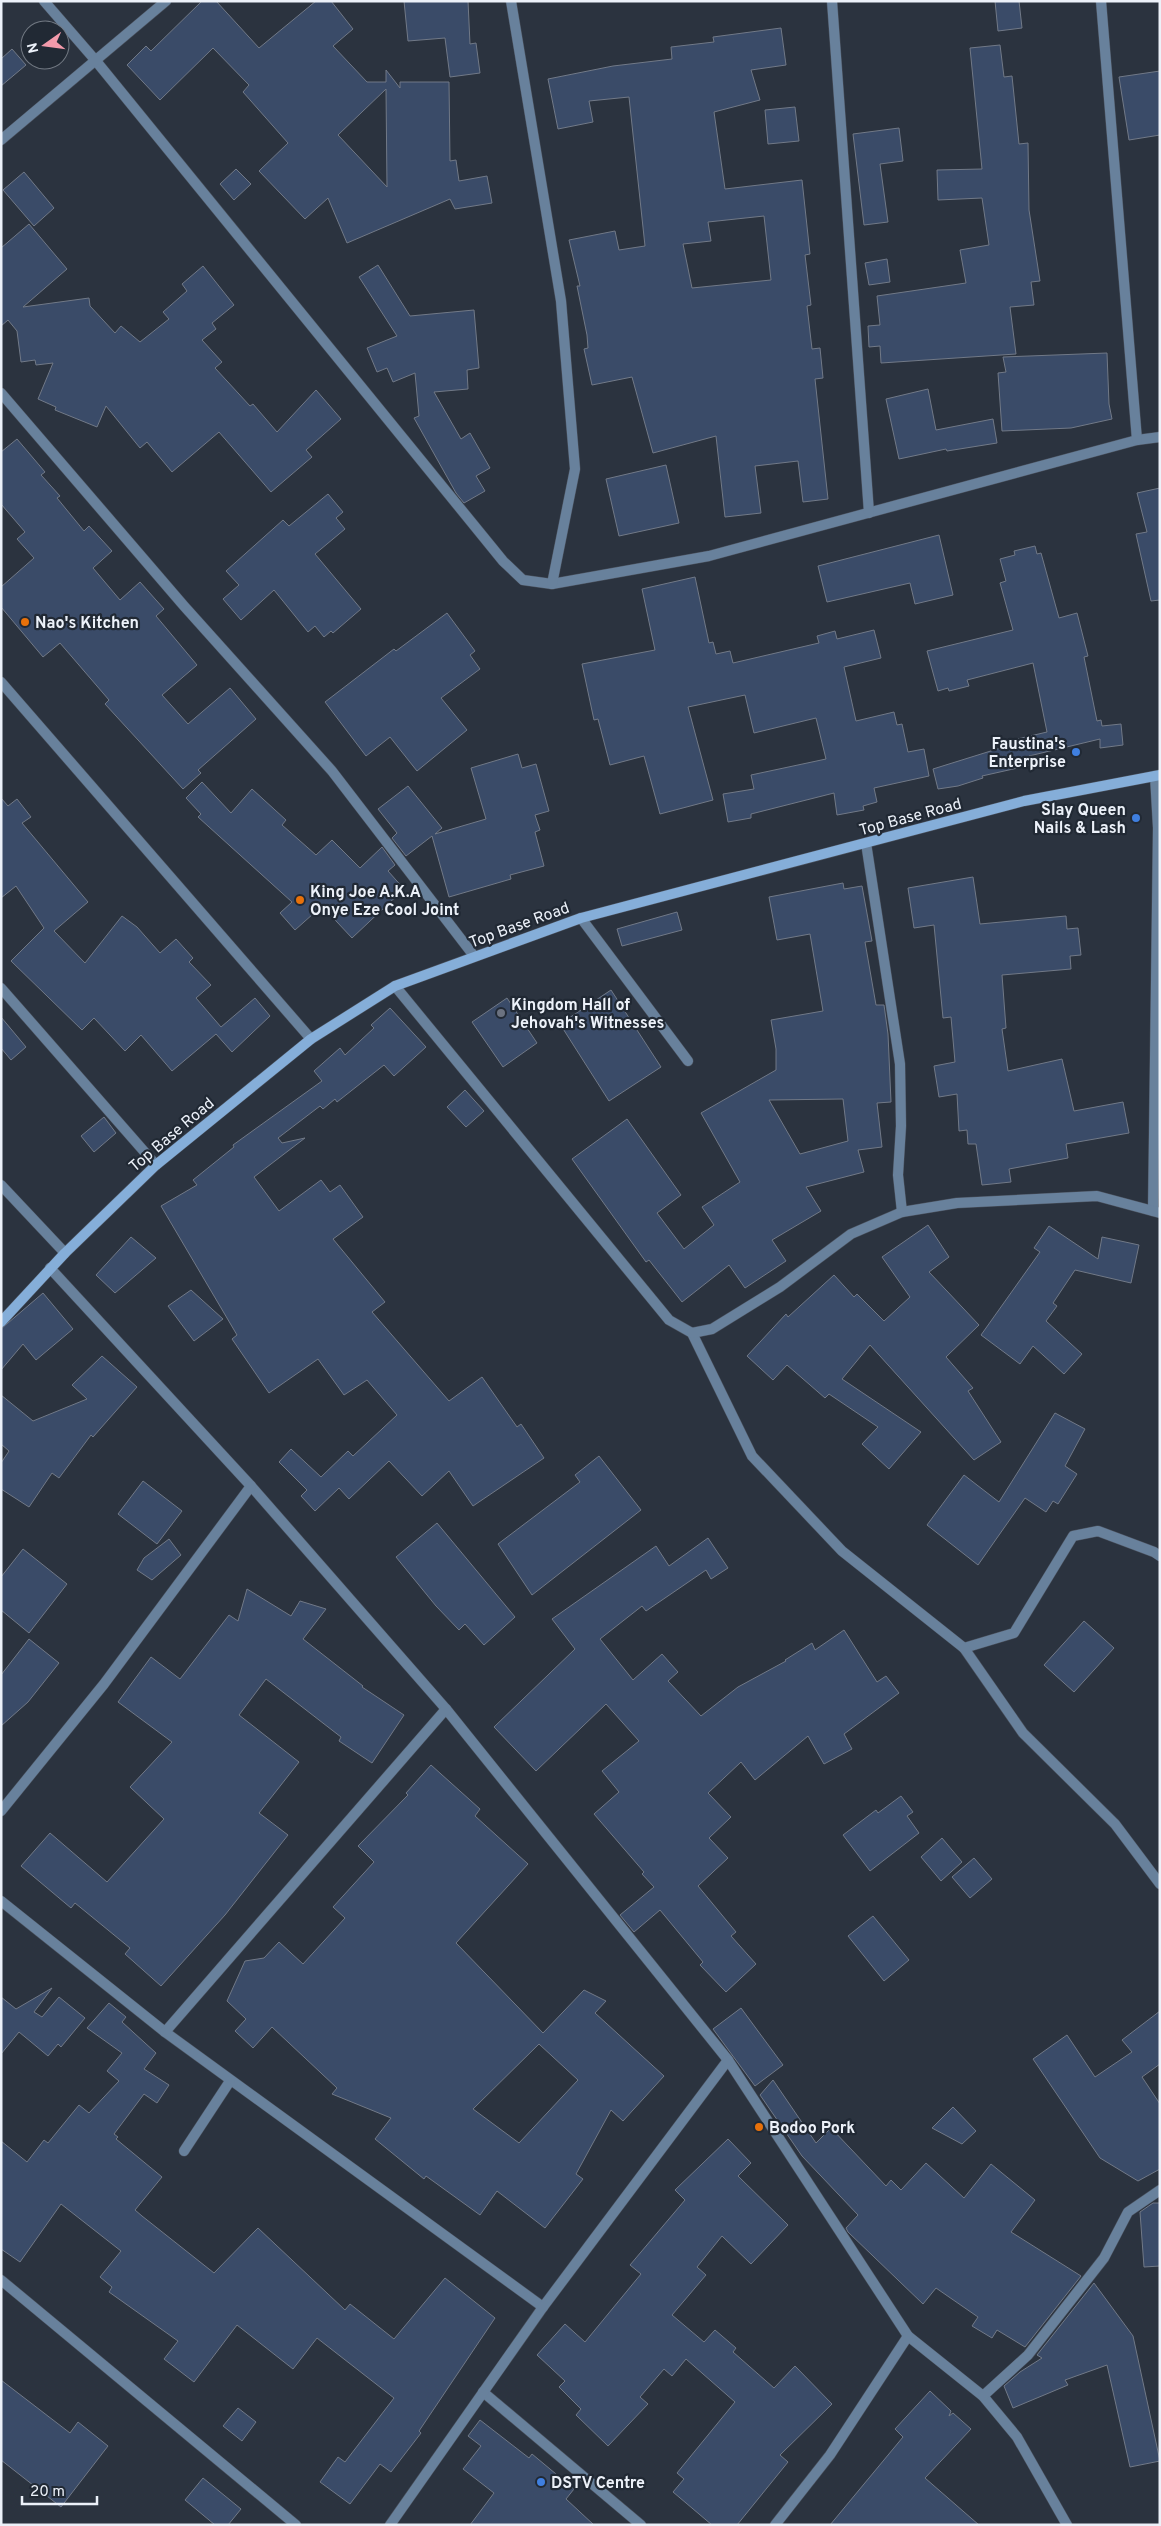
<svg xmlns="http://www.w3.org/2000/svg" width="1161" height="2526" font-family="Overpass,sans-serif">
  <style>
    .building { fill: #3a4b68; stroke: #717987; fill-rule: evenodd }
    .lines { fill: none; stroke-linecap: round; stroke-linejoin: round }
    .lane-casing { stroke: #4a515d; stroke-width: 11 }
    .street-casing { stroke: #4a515d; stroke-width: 11 }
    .secondary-casing { stroke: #4a515d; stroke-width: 11 }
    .lane { stroke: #68819c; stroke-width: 10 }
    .street { stroke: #68819c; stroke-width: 10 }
    .secondary { stroke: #85aed9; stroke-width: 10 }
    .food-dot { fill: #e8710a; stroke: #212934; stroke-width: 2 }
    .shop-dot { fill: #3f7fe0; stroke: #212934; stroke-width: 2 }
    .worship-dot { fill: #6b7280; stroke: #212934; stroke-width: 2 }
    .labels { text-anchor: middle; stroke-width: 4.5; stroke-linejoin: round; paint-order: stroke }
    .poi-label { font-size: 16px; font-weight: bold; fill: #ecf1f9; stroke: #212934; text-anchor: start }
    .street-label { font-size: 16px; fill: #ecf1f9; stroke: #212934 }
  </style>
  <rect width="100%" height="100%" fill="#2b333f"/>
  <g class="building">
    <path d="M202,1H216L259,48L316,1H331L353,29L333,46L367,82H386V70L400,88V82H449L450,161L456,160L459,181L487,176L492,203L455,209L450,199L347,243L328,198L305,219L259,171L288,143L243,92L249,85L213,48L160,100L127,65L146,46L151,51ZM386,89L387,187L338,135Z"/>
    <polygon points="404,1 468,1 470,44 476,43 480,73 450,77 445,38 408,41"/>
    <polygon points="995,1 1019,1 1022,28 998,31"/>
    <path d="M781,28L786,65L751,70L760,100L714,112L725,189L802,180L810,254L805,255L811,305L807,306L812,349L820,348L823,378L815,379L828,499L803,502L798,461L755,466L761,513L725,517L716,436L653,453L632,377L592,385L584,349L588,348L587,335L577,286H580L569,240L615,231L619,250L645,246L629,97L589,101L593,122L558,129L548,79L613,66L672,59L671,47L714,42L713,37ZM764,216L771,280L692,288L683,244L711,241L708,222Z"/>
    <polygon points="1000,45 1004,77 1012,76 1019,144 1028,143 1029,210 1040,281 1031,282 1034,305 1010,307 1016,354 881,363 880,346 869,347 868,326 880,325 877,296 966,283 960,250 989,245 982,198 938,200 937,170 982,169 970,48"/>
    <polygon points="12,49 26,65 1,86 1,59"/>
    <polygon points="1160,71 1160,135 1129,140 1119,77"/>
    <polygon points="795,107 799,141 768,144 765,110"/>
    <polygon points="899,128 903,161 880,164 888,222 864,225 853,134"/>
    <polygon points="236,169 251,184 234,200 220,184"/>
    <polygon points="24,172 54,208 34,226 3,190"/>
    <polygon points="29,224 67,269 23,307 89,298 90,306 115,333 121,326 140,342 169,319 163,312 187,291 182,284 203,266 234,305 212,323 216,329 202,340 222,362 215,368 250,406 253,404 277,432 316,390 341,419 306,450 312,457 271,492 219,432 172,472 147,442 140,448 106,406 97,427 55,410 56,407 38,399 53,363 36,365 35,360 21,362 17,331 8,320 1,326 1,248"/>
    <polygon points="887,259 890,282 869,285 865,263"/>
    <polygon points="378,265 410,316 474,310 479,368 467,370 468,389 434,392 461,439 470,433 490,468 476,476 485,491 464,503 456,493 414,418 419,416 415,373 393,382 387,368 377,372 367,348 397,336 359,277"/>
    <polygon points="1107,353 1109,404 1112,419 1071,428 1002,431 998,373 1006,372 1003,357"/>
    <polygon points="928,389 936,430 993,419 997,443 947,451 946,449 899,459 886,399"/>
    <polygon points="17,439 45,472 41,475 60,496 57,498 84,531 89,526 112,551 93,568 120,600 140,582 164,609 156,616 197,665 162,695 188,724 230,688 256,719 198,770 201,773 183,789 105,704 109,700 60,643 43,657 1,607 1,587 34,558 17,539 25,532 1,504 1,452"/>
    <polygon points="666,465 679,523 619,536 606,479"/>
    <polygon points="1160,488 1160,600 1151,601 1136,534 1147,532 1137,493"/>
    <polygon points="328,494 343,512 336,518 345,529 315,554 361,609 333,633 331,631 324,637 315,626 308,632 274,590 241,620 223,599 239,585 226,571 283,520 289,526"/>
    <polygon points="939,535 953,595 915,604 910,583 827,602 818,566"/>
    <polygon points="1035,546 1037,554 1041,553 1059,618 1077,613 1088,656 1084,657 1097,721 1101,720 1102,726 1121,724 1123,745 1100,748 1100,739 1029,756 1031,765 982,776 983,778 958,786 938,789 933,769 1010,745 1009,741 1047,732 1033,663 967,680 969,686 949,691 948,688 938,691 927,651 1013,630 1000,583 1006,581 1000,559 1015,555 1014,551"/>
    <polygon points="695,577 709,643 713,642 716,654 730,651 733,663 819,643 817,636 835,631 837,639 874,630 881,658 844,667 856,721 894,712 897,725 902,724 908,752 924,749 929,776 874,788 877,802 863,806 864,810 837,815 834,793 751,814 751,818 728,822 723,794 754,789 751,775 826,759 816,718 754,733 745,695 688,707 713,800 660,814 644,756 610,765 598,719 594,720 582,664 655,650 642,589"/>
    <polygon points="447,613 475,651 470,655 480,669 441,698 467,730 417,771 390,737 366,756 325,702 394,649 396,651"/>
    <polygon points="518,754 522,768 536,764 549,811 535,815 540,830 535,832 544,866 510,875 511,879 449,897 432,836 406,856 392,838 397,833 378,809 408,786 442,828 435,834 486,819 471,768"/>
    <polygon points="202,782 231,813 252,789 286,820 282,825 316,855 332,840 360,868 382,847 395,865 388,871 404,889 352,938 322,906 295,930 280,913 292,902 198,817 201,814 186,798"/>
    <polygon points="1,798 8,806 17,799 31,817 22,823 88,902 54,931 85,963 122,916 137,927 160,953 176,939 193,958 189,962 211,985 196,998 221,1027 255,998 270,1016 232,1052 216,1034 172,1071 141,1035 125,1051 94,1018 82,1030 11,961 44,928 16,886 1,898"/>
    <polygon points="973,877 980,924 1066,916 1067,929 1078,928 1081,955 1070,956 1071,969 1002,975 1006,1028 1002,1029 1008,1071 1062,1059 1074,1111 1123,1102 1129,1133 1066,1144 1068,1158 1009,1169 1011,1182 982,1185 976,1144 968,1144 967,1130 959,1131 957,1094 939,1097 934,1066 955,1062 951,1017 943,1018 934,925 914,928 908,888"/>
    <path d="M843,883L844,889L862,886L872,941L865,942L876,1005H884L888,1034L891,1102L877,1103L882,1147L858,1150L864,1172L806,1187L821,1211L772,1240L786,1261L745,1288L729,1265L682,1302L649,1260L646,1262L572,1159L627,1119L681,1195L657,1213L684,1249L714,1225L702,1207L740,1182L701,1113L776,1070V1049L771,1020L823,1011L810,934L777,940L769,897ZM843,1099L848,1141L800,1154L769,1100Z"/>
    <polygon points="677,912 682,930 622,946 617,929"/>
    <polygon points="611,990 661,1067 609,1101 560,1024"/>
    <polygon points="507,998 537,1043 503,1067 472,1022"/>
    <polygon points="390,1008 426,1047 394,1076 384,1065 337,1102 335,1099 323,1109 320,1106 278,1138 282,1143 305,1138 254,1177 279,1211 321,1180 330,1192 340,1185 363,1217 333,1239 385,1302 372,1312 449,1401 482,1377 517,1427 521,1424 544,1458 473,1506 449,1471 422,1496 389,1461 349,1499 339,1488 315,1511 301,1496 307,1490 279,1462 291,1449 321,1477 348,1451 353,1456 397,1415 367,1380 344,1395 318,1359 269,1393 232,1339 237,1335 161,1206 197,1185 193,1180 234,1147 233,1145 322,1081 314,1071 340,1048 345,1055 374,1028 371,1025"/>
    <polygon points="1,1017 26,1047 11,1060 1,1048"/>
    <polygon points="465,1090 484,1111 466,1127 447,1107"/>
    <polygon points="104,1117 116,1133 94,1152 81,1136"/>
    <polygon points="928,1225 949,1257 929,1272 979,1325 946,1357 973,1388 968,1391 1001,1442 974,1460 870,1345 842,1379 921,1432 889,1469 862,1444 878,1427 829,1394 825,1398 787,1365 773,1380 747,1356 786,1314 788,1317 834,1275 854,1297 857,1294 884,1321 910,1297 882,1257"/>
    <polygon points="1049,1226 1098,1259 1102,1237 1139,1245 1131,1283 1075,1270 1053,1303 1057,1306 1046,1321 1082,1354 1064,1374 1033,1346 1020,1364 981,1335 1040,1252 1034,1248"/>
    <polygon points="131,1237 156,1258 115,1293 96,1275"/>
    <polygon points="191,1290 223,1319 194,1341 168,1306"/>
    <polygon points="43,1293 73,1329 36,1360 23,1344 1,1370 1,1329"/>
    <polygon points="102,1356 137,1387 93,1437 91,1435 59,1478 52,1473 29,1507 1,1489 1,1463 9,1451 1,1444 1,1395 33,1421 87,1399 72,1385"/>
    <polygon points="1055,1413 1085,1429 1065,1466 1077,1474 1058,1504 1053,1501 1046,1512 1025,1498 978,1565 927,1525 964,1475 999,1502"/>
    <polygon points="599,1456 641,1510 532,1595 498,1544 580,1482 575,1475"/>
    <polygon points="143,1481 182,1511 157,1544 118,1514"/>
    <polygon points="437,1523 515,1617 484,1645 465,1624 459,1630 436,1606 396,1557"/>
    <polygon points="708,1538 728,1568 711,1579 706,1570 646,1611 642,1606 600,1639 633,1680 662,1654 678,1672 668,1681 701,1716 738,1687 786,1661 785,1660 812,1643 815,1650 844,1630 877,1682 886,1676 899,1693 844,1734 852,1749 824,1764 808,1736 755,1780 741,1762 708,1793 731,1817 709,1838 728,1858 698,1886 736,1932 731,1936 756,1964 726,1992 700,1965 703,1962 660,1910 634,1932 620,1915 654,1887 642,1874 644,1872 594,1814 619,1792 602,1771 639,1741 606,1704 536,1771 494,1727 575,1649 552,1619 656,1546 669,1566"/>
    <polygon points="169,1539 181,1555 152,1580 137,1570 144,1558"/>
    <polygon points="23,1549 67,1584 29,1633 1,1610 1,1577"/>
    <polygon points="247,1589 291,1616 300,1601 326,1609 303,1639 363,1686 362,1687 404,1715 372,1763 339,1741 341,1737 266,1679 239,1715 299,1762 259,1813 288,1835 225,1915 161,1986 125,1954 130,1948 75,1903 71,1908 21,1866 50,1833 107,1882 164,1819 130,1787 172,1742 118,1702 151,1657 180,1679 229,1615 238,1621"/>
    <polygon points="1084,1621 1114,1648 1074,1692 1044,1665"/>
    <polygon points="29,1639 59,1663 28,1702 1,1726 1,1675"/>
    <path d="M431,1765L480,1809L475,1816L528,1864L456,1943L543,2033L584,1990L606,2001L595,2013L664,2076L623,2121L611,2110L576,2174L583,2179L545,2228L497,2191L480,2215L426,2176L424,2179L375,2139L391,2118L332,2094L337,2088L272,2027L253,2048L235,2031L246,2019L227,2001L245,1961L264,1958L279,1942L303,1964L345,1918L333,1907L374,1862L358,1846L408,1795L406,1793ZM539,2044L578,2080L519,2143L473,2109Z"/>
    <polygon points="901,1796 913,1812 907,1816 919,1833 870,1871 843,1835 876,1810 878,1813"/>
    <polygon points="942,1838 962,1862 941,1881 921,1857"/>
    <polygon points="974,1858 992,1879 970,1898 952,1877"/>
    <polygon points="873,1916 909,1960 884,1981 848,1936"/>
    <polygon points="52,1988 34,2012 42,2017 59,1997 85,2018 61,2047 58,2044 48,2056 19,2032 1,2054 1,1997 16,2009"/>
    <polygon points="109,2003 126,2017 122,2022 156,2053 144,2069 169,2085 157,2103 144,2094 114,2134 118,2137 116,2139 162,2177 135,2210 142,2216 214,2273 258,2228 345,2310 350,2304 394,2339 445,2278 495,2318 419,2431 421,2433 391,2472 380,2464 350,2504 320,2482 338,2457 345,2462 394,2398 317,2338 293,2369 237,2325 194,2382 164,2359 178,2341 109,2292 112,2287 100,2277 121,2251 61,2204 20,2262 1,2249 1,2141 27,2162 44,2140 48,2143 79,2105 89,2113 119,2081 107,2071 122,2053 87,2028"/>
    <polygon points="741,2008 783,2065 755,2086 713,2029"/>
    <polygon points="1160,2011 1160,2064 1142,2077 1160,2104 1160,2169 1138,2181 1100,2158 1033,2059 1067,2035 1095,2077 1132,2052 1122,2040"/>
    <polygon points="773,2080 816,2143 831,2128 886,2186 891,2180 901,2190 926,2163 964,2198 991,2164 1035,2200 1011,2232 1081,2276 1025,2347 997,2330 992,2338 972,2326 978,2317 936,2288 923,2304 848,2232 846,2228 858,2215 802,2156 760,2095"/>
    <polygon points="953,2107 976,2131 962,2144 932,2128"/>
    <polygon points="728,2139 751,2163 738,2176 788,2225 751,2264 722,2236 697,2267 706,2275 672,2315 704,2342 715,2330 736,2348 733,2352 774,2388 795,2366 832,2404 780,2455 788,2462 737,2525 712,2525 673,2492 684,2479 677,2473 735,2402 686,2359 672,2376 664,2369 640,2397 648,2404 608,2446 576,2415 581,2409 559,2387 565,2381 537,2355 565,2324 585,2342 641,2274 630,2265 685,2200 675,2190"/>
    <polygon points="1153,2203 1160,2203 1160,2266 1144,2267 1140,2212"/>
    <polygon points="1094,2283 1133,2336 1160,2461 1130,2467 1107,2365 1065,2380 1068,2385 1013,2408 1004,2386 1020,2372 1042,2358 1037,2355"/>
    <polygon points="1,2380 70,2433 78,2422 108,2446 61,2507 1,2460"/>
    <polygon points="930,2391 951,2411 949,2416 953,2413 971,2429 925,2478 979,2525 830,2525 903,2437 895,2429"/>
    <polygon points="238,2408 256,2422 242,2441 223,2426"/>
    <polygon points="480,2420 529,2458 532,2454 574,2489 566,2499 594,2525 470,2525 494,2493 463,2469 481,2446 468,2436"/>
    <polygon points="203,2478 241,2509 228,2525 215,2525 185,2500"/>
  </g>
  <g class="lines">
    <defs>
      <g id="lane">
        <polyline points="1,1185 65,1253"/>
        <polyline points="964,1648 1014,1633 1073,1536 1098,1531 1154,1552 1160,1556"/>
      </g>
      <g id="street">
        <polyline points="44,1 96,61 503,561 523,580 552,584 709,556 1137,440 1160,437"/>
        <polyline points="511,1 561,301 575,469 552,584"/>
        <polyline points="832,1 869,513"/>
        <polyline points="1101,1 1137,440"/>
        <polyline points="1,140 166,1"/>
        <polyline points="1,393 184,606 332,771 474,956"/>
        <polyline points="1,682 311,1039"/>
        <polyline points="866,843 900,1064 901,1126 898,1175 902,1212"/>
        <polyline points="581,918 688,1061"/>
        <polyline points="395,986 669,1320 692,1333 752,1456 842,1551 964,1648 1023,1733 1115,1824 1160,1884"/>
        <polyline points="1,988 156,1165"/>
        <polyline points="1153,1211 1158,828 1155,776"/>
        <polyline points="50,1268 251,1486 446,1709 728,2060 908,2336 983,2396 1017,2437 1067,2525"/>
        <polyline points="692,1333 712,1329 780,1287 851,1234 902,1212 957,1203 1097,1196 1160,1213"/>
        <polyline points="1,1811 104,1684 251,1486"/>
        <polyline points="1,1901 165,2032 543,2307"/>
        <polyline points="165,2032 446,1709"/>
        <polyline points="184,2151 230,2081"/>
        <polyline points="1,2280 296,2525"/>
        <polyline points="483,2392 641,2525"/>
        <polyline points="983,2396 1028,2355 1104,2258 1128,2212 1160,2190"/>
        <polyline points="390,2525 543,2307 728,2060"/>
        <polyline points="775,2525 830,2455 908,2336"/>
      </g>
      <polyline id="secondary" points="1,1322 65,1253 156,1165 311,1039 395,986 581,918 1024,801 1160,775"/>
    </defs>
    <use href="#lane" class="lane-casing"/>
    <use href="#street" class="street-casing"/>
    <use href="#secondary" class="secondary-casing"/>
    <use href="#lane" class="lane"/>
    <use href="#street" class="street"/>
    <use href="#secondary" class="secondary"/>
  </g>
  <g class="food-dot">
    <circle cx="25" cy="622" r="5"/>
    <circle cx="300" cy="900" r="5"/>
    <circle cx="759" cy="2127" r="5"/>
  </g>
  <g class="shop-dot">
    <circle cx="1076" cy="752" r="5"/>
    <circle cx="1136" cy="818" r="5"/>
    <circle cx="541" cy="2482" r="5"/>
  </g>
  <circle class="worship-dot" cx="501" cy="1013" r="5"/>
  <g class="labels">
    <g class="poi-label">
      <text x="35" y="628">Nao's Kitchen</text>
      <text x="1066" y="749" text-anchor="end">Faustina's<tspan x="1066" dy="18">Enterprise</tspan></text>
      <text x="1126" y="815" text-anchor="end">Slay Queen<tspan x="1126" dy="18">Nails &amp; Lash</tspan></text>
      <text x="310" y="897">King Joe A.K.A<tspan x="310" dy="18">Onye Eze Cool Joint</tspan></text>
      <text x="511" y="1010">Kingdom Hall of<tspan x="511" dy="18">Jehovah's Witnesses</tspan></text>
      <text x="769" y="2133">Bodoo Pork</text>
      <text x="551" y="2488">DSTV Centre</text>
    </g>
    <g class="street-label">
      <text transform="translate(910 816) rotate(-15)" y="6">Top Base Road</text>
      <text transform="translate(519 924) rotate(-20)" y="6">Top Base Road</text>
      <text transform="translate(171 1134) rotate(-40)" y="6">Top Base Road</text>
    </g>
  </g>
  <rect width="1161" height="2526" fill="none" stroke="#ecf1f9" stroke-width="5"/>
  <g transform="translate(45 45) rotate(256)"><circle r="24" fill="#212934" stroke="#727983"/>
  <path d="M0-4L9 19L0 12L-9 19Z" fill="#f39aab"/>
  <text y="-8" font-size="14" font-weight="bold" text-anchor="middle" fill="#ecf1f9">N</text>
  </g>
  <path d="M22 2496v8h75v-8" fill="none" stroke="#ecf1f9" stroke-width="2.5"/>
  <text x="30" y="2496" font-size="15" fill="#ecf1f9" stroke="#212934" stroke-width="4" paint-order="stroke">20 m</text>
</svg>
